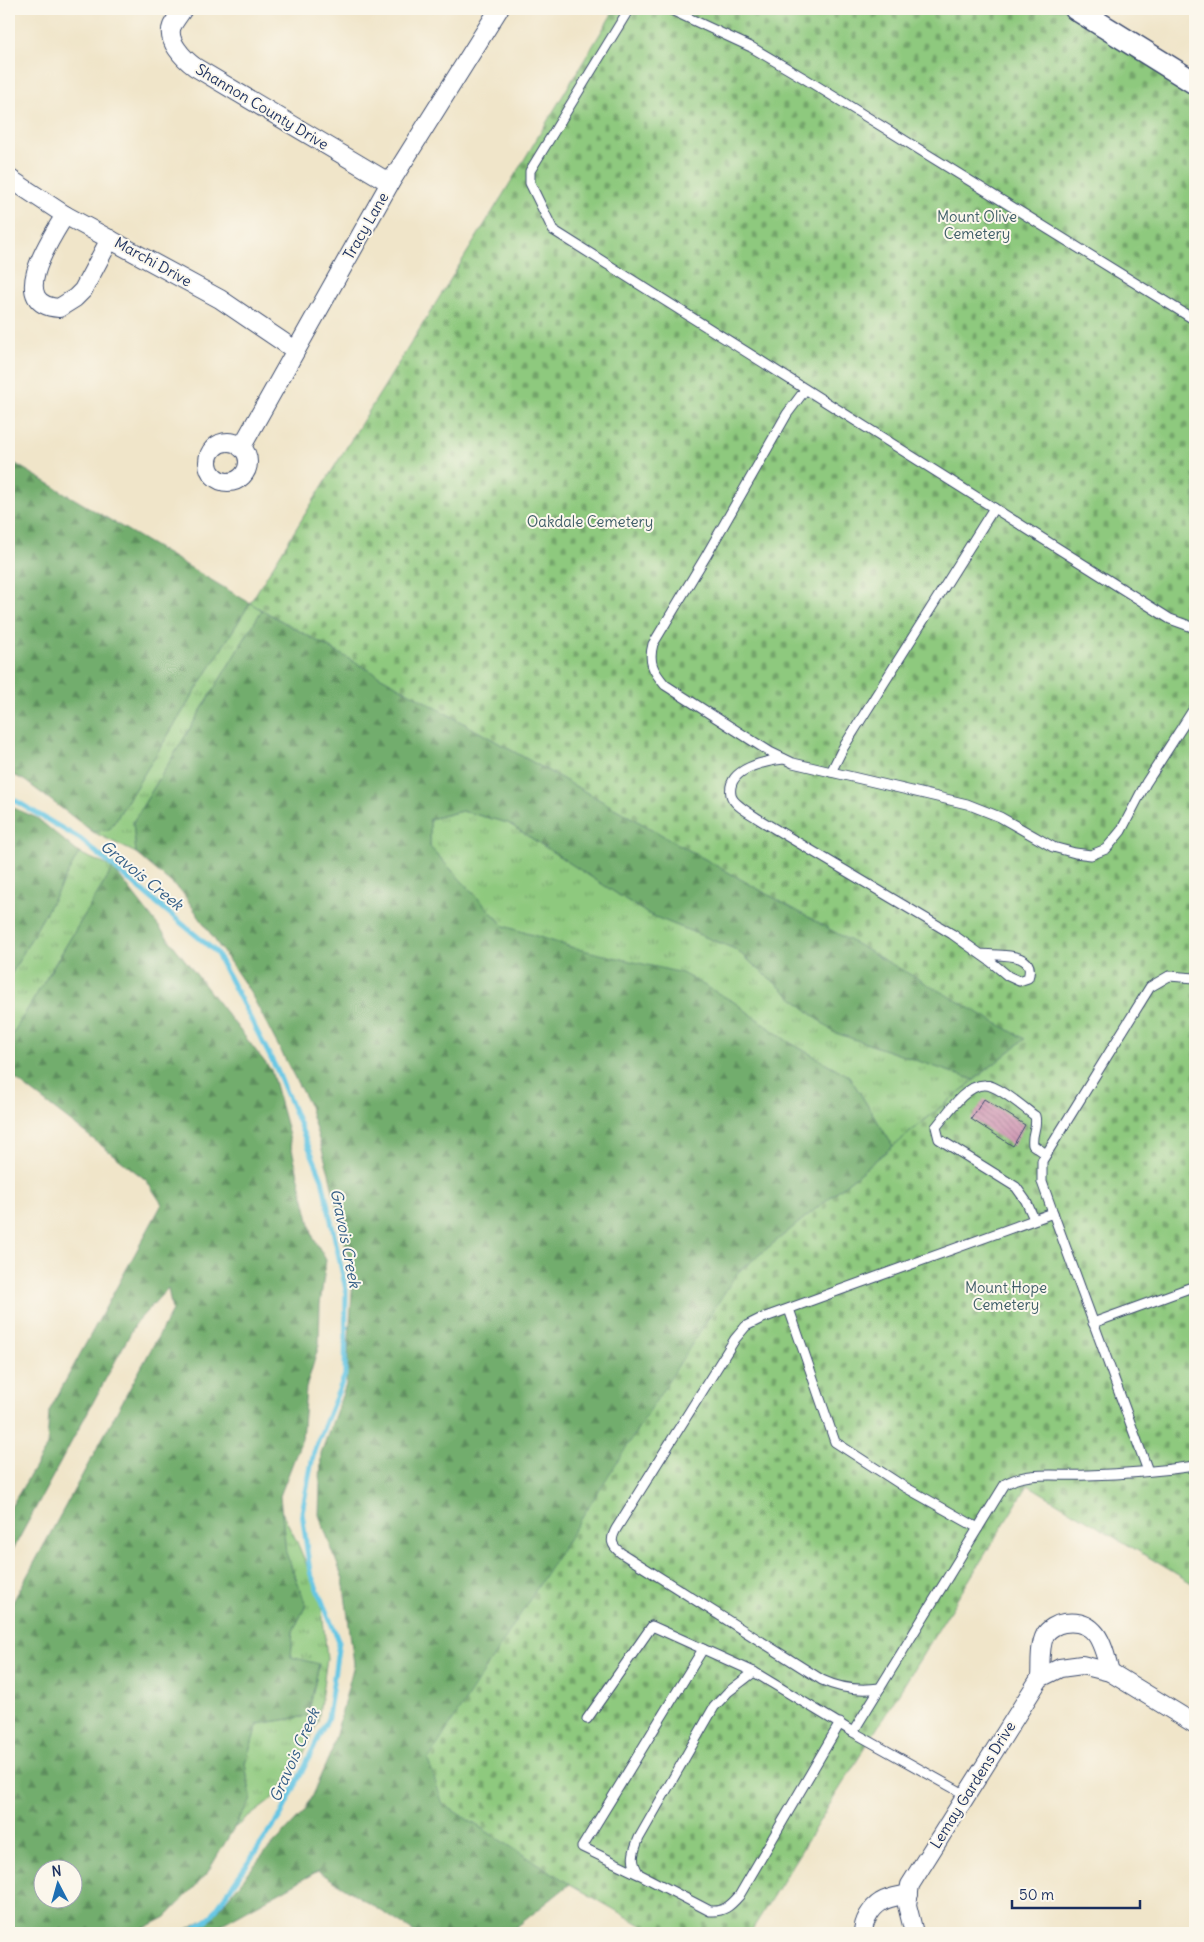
<svg xmlns="http://www.w3.org/2000/svg" width="1204" height="1942" font-family="Delius,sans-serif">
  <style>
    .grass { fill: url(#grass-tufts); stroke: #547c6e }
    .forest { fill: url(#forest-firs); stroke: #466e66; fill-rule: evenodd }
    .cemetery { fill: url(#cemetery-stones); stroke: #547c6e }
    .lines { fill: none; stroke-linecap: round; stroke-linejoin: round }
    .stream { stroke: #65c6e4; stroke-width: 5 }
    .building { fill: url(#building-back-hatch) }
    .service-casing { stroke: #3b4a6e; stroke-width: 11 }
    .minor-casing { stroke: #3b4a6e; stroke-width: 20 }
    .tertiary-casing { stroke: #3b4a6e; stroke-width: 25 }
    .service { stroke: #fff; stroke-width: 9 }
    .minor { stroke: #fff; stroke-width: 18 }
    .tertiary { stroke: #fff; stroke-width: 22 }
    .labels { text-anchor: middle; stroke-width: 4; stroke-linejoin: round; paint-order: stroke }
    .street-label { font-size: 15px; fill: #1b2f5e; stroke: #fbf7ec }
    .park-label { font-size: 15px; fill: #3e5d68; stroke: #fbf7ec }
    .water-label { font-size: 16px; font-style: italic; fill: #315c86; stroke: #fbf7ec }
  </style>
  <defs>
    <pattern id="grass-tufts" width="24" height="20" patternUnits="userSpaceOnUse" patternTransform="scale(1.25)"><rect width="24" height="20" fill="#8ec97e"/><path d="M3 7l-1-3M5 7V3M7 7l1-3M15 17l-1-3M17 17v-4M19 17l1-3" fill="none" stroke="#73a46a"/></pattern>
    <pattern id="forest-firs" width="22" height="20" patternUnits="userSpaceOnUse" patternTransform="scale(1.25)"><rect width="22" height="20" fill="#72ad6d"/><path d="M5 1l3.5 6h-7zM16 11l3.5 6h-7z" fill="#5d8d5d"/></pattern>
    <pattern id="cemetery-stones" width="16" height="16" patternUnits="userSpaceOnUse" patternTransform="scale(1.25)"><rect width="16" height="16" fill="#8ec97e"/><path d="M2 7V4a2 2 0 0 1 4 0v3zM10 15v-3a2 2 0 0 1 4 0v3z" fill="#73a46a"/></pattern>
    <pattern id="building-back-hatch" width="6" height="6" patternUnits="userSpaceOnUse" patternTransform="scale(1.25)"><rect width="6" height="6" fill="#d39db7"/><path d="M-1 5l2 2M0 0l6 6M5-1l2 2" fill="none" stroke="#aa8098"/></pattern>
  </defs>
  <rect width="100%" height="100%" fill="#fbf7ec"/>
  <filter id="ink" filterUnits="userSpaceOnUse"><feTurbulence type="fractalNoise" baseFrequency=".02" numOctaves="2"/><feDisplacementMap in="SourceGraphic" scale="10" xChannelSelector="R" yChannelSelector="G"/><feConvolveMatrix kernelMatrix="1 2 1 2 8 2 1 2 1" color-interpolation-filters="sRGB"/></filter>
  <filter id="wash" filterUnits="userSpaceOnUse"><feTurbulence type="fractalNoise" baseFrequency=".0096" numOctaves="4" result="noise"/><feDisplacementMap in="SourceGraphic" scale="20" xChannelSelector="R" yChannelSelector="G"/><feGaussianBlur stdDeviation="1.12" result="paint"/><feColorMatrix in="noise" values="0 0 0 0 0 0 0 0 0 0 0 0 0 0 0 0 0 1.4 0 .05"/><feComposite in="paint" operator="in"/></filter>
  <g filter="url(#wash)">
    <rect width="100%" height="100%" fill="#f0e5c9"/>
    <g class="grass">
      <polygon points="250,603 262,610 133,822 136,853 93,832 110,829"/>
      <polygon points="462,811 508,823 648,914 735,949 833,1032 974,1080 893,1146 849,1076 787,1041 734,1002 574,948 504,926 430,847 430,819"/>
      <polygon points="79,853 113,868 9,1040 9,978"/>
      <polygon points="282,1512 297,1542 321,1599 327,1658 318,1721 300,1762 270,1801 234,1828 251,1799 245,1763 258,1724 308,1716 319,1665 291,1657 293,1631 306,1605 286,1553"/>
    </g>
    <g class="forest">
      <polygon points="9,460 250,603 110,829 93,832 24,780 9,773"/>
      <polygon points="262,610 1025,1039 974,1080 833,1032 735,949 648,914 508,823 462,811 430,819 430,847 504,926 574,948 682,973 734,1002 787,1041 849,1076 893,1146 737,1273 443,1804 570,1884 509,1933 416,1933 318,1871 222,1924 217,1933 180,1933 216,1913 261,1857 305,1811 332,1750 354,1664 343,1579 319,1515 321,1453 346,1385 353,1278 329,1173 308,1103 249,990 182,892 136,853 133,822"/>
      <polygon points="9,806 37,818 79,853 9,978"/>
      <path d="M113,868L271,1070L286,1124L313,1237L326,1260L320,1305L319,1345L306,1388L302,1439L280,1496L286,1553L306,1605L293,1631L291,1657L319,1664L308,1716L258,1724L245,1763L251,1799L206,1875L166,1917L135,1933H9V1609L172,1311L168,1288L136,1323L9,1557V1510L47,1447L49,1411L162,1204L146,1180L9,1074V1040ZM42,1870H72V1900H42Z"/>
    </g>
    <polygon class="cemetery" points="615,9 1066,9 1195,89 1195,1585 1028,1485 750,1933 655,1933 570,1884 443,1804 428,1760 737,1273 1025,1039 250,603 504,193"/>
    <g class="lines">
      <polyline class="stream" points="9,797 80,839 216,952 277,1070 322,1179 346,1290 345,1375 314,1451 302,1512 310,1572 339,1642 328,1718 281,1815 210,1918 187,1933"/>
    </g>
    <g id="blocks">
      <polygon class="building" points="984,1099 1025,1125 1013,1146 971,1119"/>
    </g>
  </g>
  <g filter="url(#ink)">
    <use href="#blocks" fill-opacity="0" stroke="#3b4a6e" stroke-width="1"/>
    <g class="lines">
      <defs>
        <g id="service">
          <polyline points="629,9 530,171 530,183 553,230 1170,619 1195,628"/>
          <polyline points="669,9 751,47 807,80 1195,320"/>
          <path d="M805,390L787,414L706,556L653,644C648,662 653,671 665,685L770,752L793,763L967,804L1000,817L1053,847L1075,853L1091,855L1106,849L1121,831L1146,783L1195,707"/>
          <path d="M784,759C766,761 726,768 731,795C733,805 752,814 760,820L952,934L990,961L1008,976L1019,981L1028,978C1037,951 999,956 981,954"/>
          <polyline points="831,772 843,748 994,508"/>
          <polyline points="1053,1213 1042,1182 1042,1161 1150,987 1169,976 1195,978"/>
          <path d="M1034,1219L1026,1201L1016,1187L939,1139L936,1127C947,1114 966,1084 985,1085C998,1085 1024,1108 1035,1116C1038,1127 1031,1133 1033,1145L1046,1154"/>
          <polyline points="789,1309 835,1442 903,1486 978,1528"/>
          <polyline points="1093,1323 1195,1286"/>
          <path d="M754,1672L728,1692L714,1707L639,1838C633,1852 630,1861 639,1874L710,1911C724,1912 730,1906 739,1896L840,1723"/>
          <path d="M880,1688C859,1691 841,1689 822,1680L621,1553C611,1545 610,1540 616,1529L735,1339L746,1326L760,1319L1053,1213L1148,1471"/>
          <polyline points="587,1719 652,1626 754,1672 853,1732 966,1795"/>
          <path d="M853,1732L1005,1484C1029,1470 1061,1477 1088,1475C1124,1474 1160,1471 1195,1466"/>
          <polyline points="638,1874 582,1847 703,1649"/>
        </g>
        <g id="minor">
          <path d="M183,9C180,14 175,20 172,26C166,41 184,59 195,67L390,183"/>
          <polyline points="9,178 65,215 220,299 295,350"/>
          <path d="M65,215C51,238 6,305 59,308L75,298L83,290L110,239"/>
          <circle cx="228" cy="462" r="20"/>
          <polyline points="241,448 390,183 499,9"/>
          <path d="M1040,1678C1041,1664 1039,1647 1045,1635C1048,1629 1057,1624 1064,1623C1098,1618 1103,1646 1110,1672"/>
          <path d="M863,1933C863,1922 871,1908 881,1902C888,1897 900,1896 909,1894"/>
          <polyline points="914,1933 907,1905 910,1885 1040,1678 1060,1668 1082,1665 1110,1672 1195,1724"/>
        </g>
        <polyline id="tertiary" points="1076,9 1195,83"/>
      </defs>
      <use href="#service" class="service-casing"/>
      <use href="#minor" class="minor-casing"/>
      <use href="#tertiary" class="tertiary-casing"/>
      <use href="#service" class="service"/>
      <use href="#minor" class="minor"/>
      <use href="#tertiary" class="tertiary"/>
    </g>
  </g>
  <g class="labels">
    <g class="street-label">
      <text transform="translate(262 107) rotate(31)" y="5">Shannon County Drive</text>
      <text transform="translate(366 226) rotate(-60)" y="5">Tracy Lane</text>
      <text transform="translate(153 262) rotate(29)" y="5">Marchi Drive</text>
      <text transform="translate(973 1785) rotate(-58)" y="5">Lemay Gardens Drive</text>
    </g>
    <g class="park-label">
      <text x="977" y="222">Mount Olive<tspan x="977" dy="17">Cemetery</tspan></text>
      <text x="590" y="527">Oakdale Cemetery</text>
      <text x="1006" y="1293">Mount Hope<tspan x="1006" dy="17">Cemetery</tspan></text>
    </g>
    <g class="water-label">
      <text transform="translate(142 875) rotate(39)" y="6">Gravois Creek</text>
      <text transform="translate(346 1238) rotate(79)" y="6">Gravois Creek</text>
      <text transform="translate(294 1755) rotate(-66)" y="6">Gravois Creek</text>
    </g>
  </g>
  <rect width="1204" height="1942" fill="none" stroke="#fbf7ec" stroke-width="30"/>
  <g transform="translate(58 1884) rotate(354)"><circle r="24" fill="#fbf7ec" stroke="#a1a7b3"/>
  <path d="M0-4L9 19L0 12L-9 19Z" fill="#1f6fb2"/>
  <text y="-8" font-size="14" font-weight="bold" text-anchor="middle" fill="#1b2f5e">N</text>
  </g>
  <path d="M1012 1900v8h128v-8" fill="none" stroke="#1b2f5e" stroke-width="2.5"/>
  <text x="1019" y="1900" font-size="15" fill="#1b2f5e" stroke="#fbf7ec" stroke-width="4" paint-order="stroke">50 m</text>
</svg>
